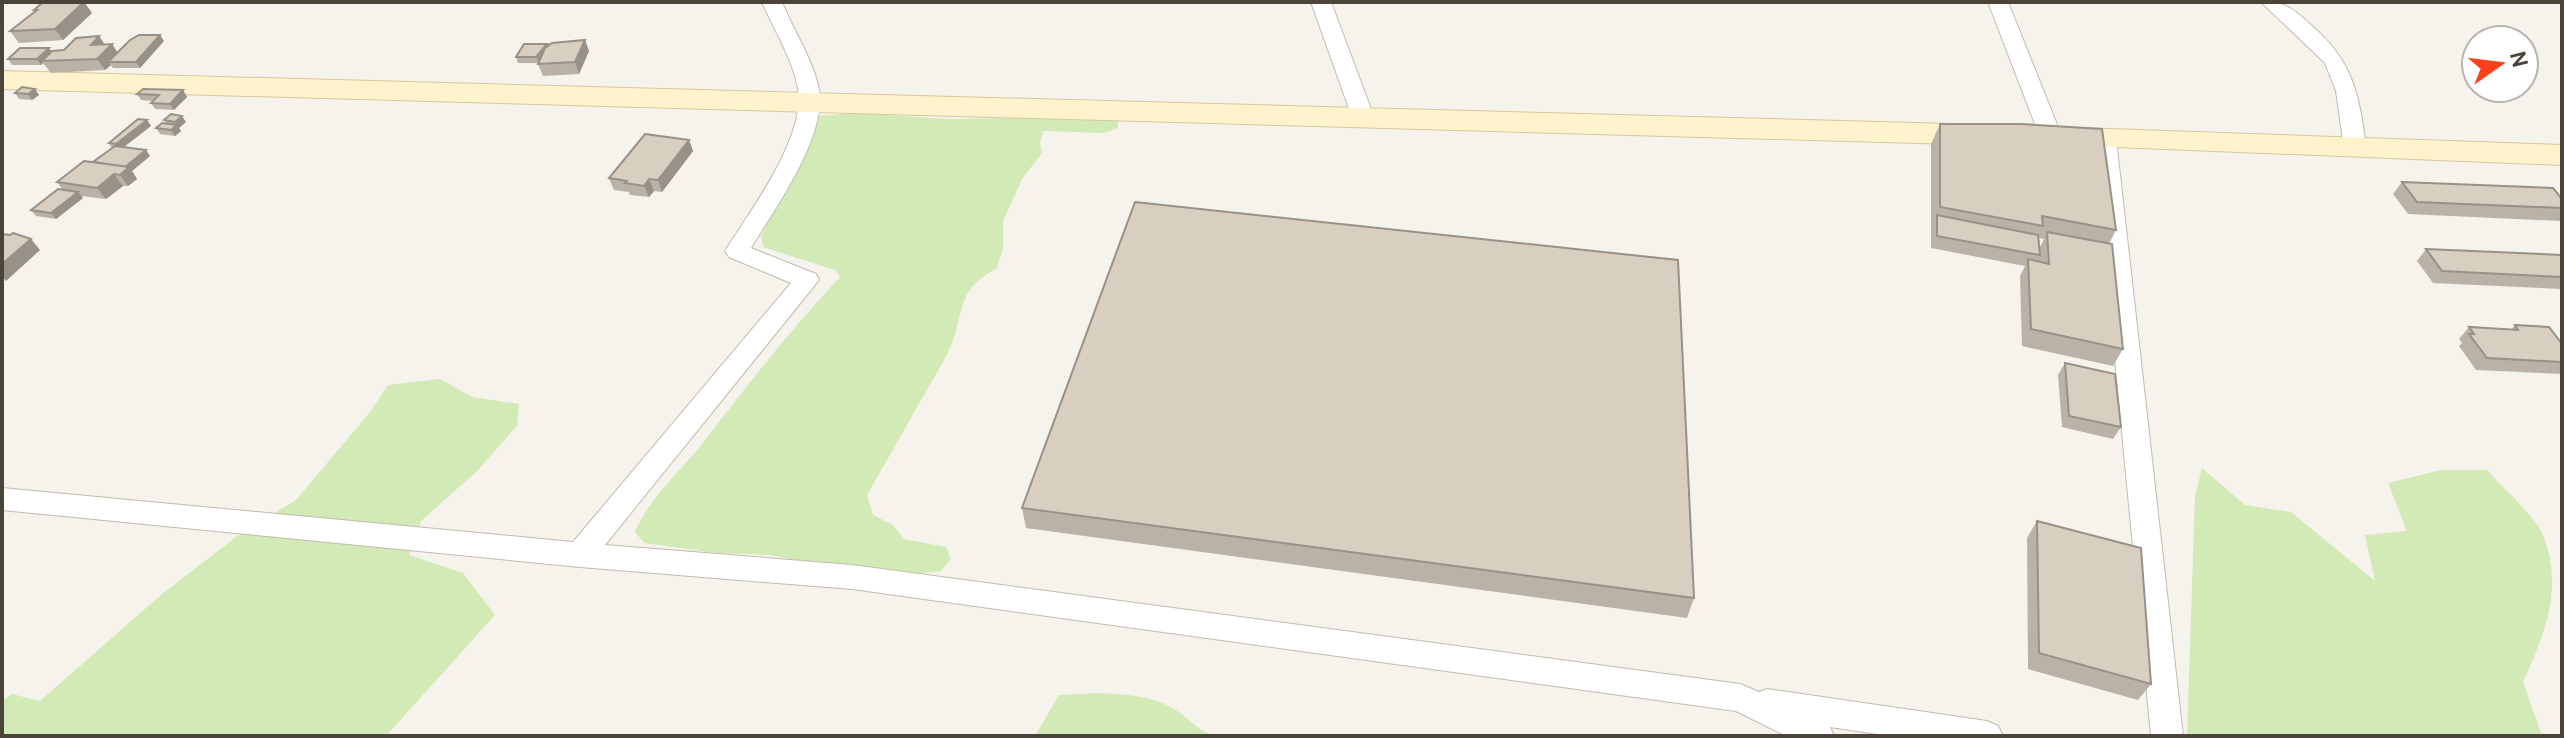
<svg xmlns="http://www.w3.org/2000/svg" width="2564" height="738" font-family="Cabin,sans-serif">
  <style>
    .green { fill: #d2eab5 }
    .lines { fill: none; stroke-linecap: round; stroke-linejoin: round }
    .street-casing { stroke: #c2bbae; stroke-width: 2 }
    .secondary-casing { stroke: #d6c79b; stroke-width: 2 }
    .street { fill: #fff; fill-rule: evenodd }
    .secondary { fill: #fff3cd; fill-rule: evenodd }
    .wall { fill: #bab2a6; fill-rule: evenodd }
    .shaded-wall { fill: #979187 }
    .building { fill: #d8cfc1; stroke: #979187; stroke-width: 2 }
  </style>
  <rect width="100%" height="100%" fill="#f6f3ec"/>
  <g class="green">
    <path d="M855,113L948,119L1045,118L1118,121V128L1104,133L1044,131L1040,142L1042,153L1022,179L1003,221V249L996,269C953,291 966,316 948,353L867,495L873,515L893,525L904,539L946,547L951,559L941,571L917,574L852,571L770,555L716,553L644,543L635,532C650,497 678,474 702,444C746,387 790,330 840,277L835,270L763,247L761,236L794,172L818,116Z"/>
    <polygon points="440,379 472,397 519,404 517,426 477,471 421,521 409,555 463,573 495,615 386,736 2,736 2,701 12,694 40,701 162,594 236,537 296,500 370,412 388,385"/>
    <path d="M2202,468L2245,505L2291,512L2375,581L2365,535L2407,531L2388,483L2441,470H2487C2502,487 2534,515 2543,535C2564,589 2545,633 2523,682L2542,736H2187L2195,496Z"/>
    <path d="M1100,693C1126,695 1152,695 1174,709C1190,718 1198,732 1216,736H1035L1059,695Z"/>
  </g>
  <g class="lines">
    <defs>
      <g id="street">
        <path d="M762,2H782C793,30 813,59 819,89C827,137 775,208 751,248L816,274L819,280L605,545L852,565L1740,684L1759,692L1767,689L1987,721L1998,726L2003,736H1891L1830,727L1834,736H1786L1736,711L852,589L580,567L2,510V488L573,542L791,283L729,257L725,251C750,211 806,138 798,89C793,59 774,30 762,2Z"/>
        <polygon points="1311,2 1331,2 1374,117 1371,122 1363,123 1352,117"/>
        <polygon points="1988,2 2008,2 2062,137 2059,142 2051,144 2040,137"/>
        <path d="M2261,2C2286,2 2292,8 2310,24C2353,61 2359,93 2366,147L2363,152H2347L2344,147L2336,91L2325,63Z"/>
        <polygon points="2105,132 2116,139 2183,736 2151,736 2094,139"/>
      </g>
      <g id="secondary">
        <polygon points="2,71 1988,125 1999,128 2004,135 1999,142 1988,145 2,89"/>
        <polygon points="2053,127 2562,145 2562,165 2042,144 2037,137 2042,130"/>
      </g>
    </defs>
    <use href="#street" class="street-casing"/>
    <use href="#secondary" class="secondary-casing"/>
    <use href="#street" class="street"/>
    <use href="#secondary" class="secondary"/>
  </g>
  <g class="wall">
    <polygon points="84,2 92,13 63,40 19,43 10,31 35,11 34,10"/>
    <polygon points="585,40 589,51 579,74 543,76 538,64 538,63 518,63 516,57 547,44 548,46"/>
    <polygon points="164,41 140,68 113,68 111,65 105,70 51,73 43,63 41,65 12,65 8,59 49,48 51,51 104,45 118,53"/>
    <polygon points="183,90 187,97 174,110 155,109 151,103 153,101 141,100 137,94"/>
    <polygon points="15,93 39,95 32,100 19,99"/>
    <polygon points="147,120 151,126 124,147 150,156 132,171 137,179 128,186 123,186 106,199 81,196 83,198 56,219 36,216 31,210 63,190 57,182 93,162 112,148 109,143"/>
    <polygon points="164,120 186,122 179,128 181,131 175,136 160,134 156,128 166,123"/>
    <path d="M1940,124L2116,230L2109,244L2123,349L2113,366L2022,346L2020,276L2025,266L1931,248V144ZM2039,238L2044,239L2040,247Z"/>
    <polygon points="689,140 693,151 662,192 654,191 649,197 630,195 629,192 614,190 609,178"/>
    <polygon points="2402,182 2562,199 2562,219 2561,221 2408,214 2393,194"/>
    <polygon points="2426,249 2562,255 2562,289 2433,283 2417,261"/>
    <polygon points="2515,325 2562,344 2562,374 2476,370 2459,346 2462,343 2459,339 2469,327 2512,329"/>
    <polygon points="2065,363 2121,427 2113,439 2062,427 2058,375"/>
    <polygon points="1022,508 1694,598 1687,618 1026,528"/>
    <polygon points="2037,521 2151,684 2138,700 2028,669 2027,538"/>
  </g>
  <g class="shaded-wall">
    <polygon points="84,2 92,13 63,40 55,29"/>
    <polygon points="160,35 164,41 140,68 136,62"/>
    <polygon points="99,36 107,48 112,44 120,56 108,62 111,65 105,70 97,59 91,45"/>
    <polygon points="585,40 589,51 579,74 575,62"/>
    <polygon points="547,44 550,50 539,63 536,57"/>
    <polygon points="49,48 53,54 42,61 43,63 41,65 37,59"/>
    <polygon points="35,89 39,95 32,100 28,94"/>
    <polygon points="183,90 187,97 174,110 170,104"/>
    <polygon points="182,116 186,122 179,128 181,131 175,136 171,130 177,125 175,122"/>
    <polygon points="147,120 151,126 120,150 116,144"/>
    <polygon points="689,140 693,151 662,192 658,180"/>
    <polygon points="146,150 150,156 132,171 137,179 128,186 120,175 121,170"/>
    <polygon points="114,174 123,186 106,199 97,188"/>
    <polygon points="649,179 654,191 649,197 644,186"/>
    <polygon points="78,192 83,198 56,219 51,213"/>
    <polygon points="31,239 40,250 6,281 2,276 2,264"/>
  </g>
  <g class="building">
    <polygon points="43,2 84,2 55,29 10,31 37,10 34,10"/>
    <polygon points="139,35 160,35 136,62 108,62 130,40"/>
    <polygon points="99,36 91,45 112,44 97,59 42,61 52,51 64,50 76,38"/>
    <polygon points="585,40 575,62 538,64 545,48 552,43"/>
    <polygon points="524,44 547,44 536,57 516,57"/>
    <polygon points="20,48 49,48 37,59 8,59"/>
    <polygon points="22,87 35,89 28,94 15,93"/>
    <polygon points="143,89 183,90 170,104 151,103 159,95 137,94"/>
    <polygon points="171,114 182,116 175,122 164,120"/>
    <polygon points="138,119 147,120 116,144 109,143"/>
    <polygon points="162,123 177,125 171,130 156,128"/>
    <polygon points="1940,124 2021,124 2102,129 2116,230 2042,216 2043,226 1940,207"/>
    <polygon points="645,134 689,140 658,180 649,179 644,186 625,183 627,181 609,178"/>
    <polygon points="115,146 146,150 125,167 93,162"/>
    <polygon points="84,161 129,167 120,175 114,174 97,188 57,182"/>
    <polygon points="2402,182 2553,188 2562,199 2562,208 2417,202"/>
    <polygon points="58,189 78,192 51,213 31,210"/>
    <polygon points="1135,202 1678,260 1694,598 1022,508"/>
    <polygon points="1937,215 2038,235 2040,255 1937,236"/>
    <polygon points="2047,232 2112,244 2123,349 2031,329 2028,259 2049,264"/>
    <polygon points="13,233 31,239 2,264 2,234 10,235"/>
    <polygon points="2426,249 2562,255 2562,277 2442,271"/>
    <polygon points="2515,325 2549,327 2562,344 2562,362 2487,358 2469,334 2474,334 2469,327 2518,330"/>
    <polygon points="2065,363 2115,374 2121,427 2069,416"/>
    <polygon points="2037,521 2141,548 2151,684 2039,653"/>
  </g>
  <rect width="2564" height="738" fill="none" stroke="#4b4439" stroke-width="8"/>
  <g transform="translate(2500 64) rotate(76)"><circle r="38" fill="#ffffff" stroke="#b7b4b0" stroke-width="2"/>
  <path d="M0-6L14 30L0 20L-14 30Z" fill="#fc3f1d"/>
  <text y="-12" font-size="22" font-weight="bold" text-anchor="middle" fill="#4b4439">N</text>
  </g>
</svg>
